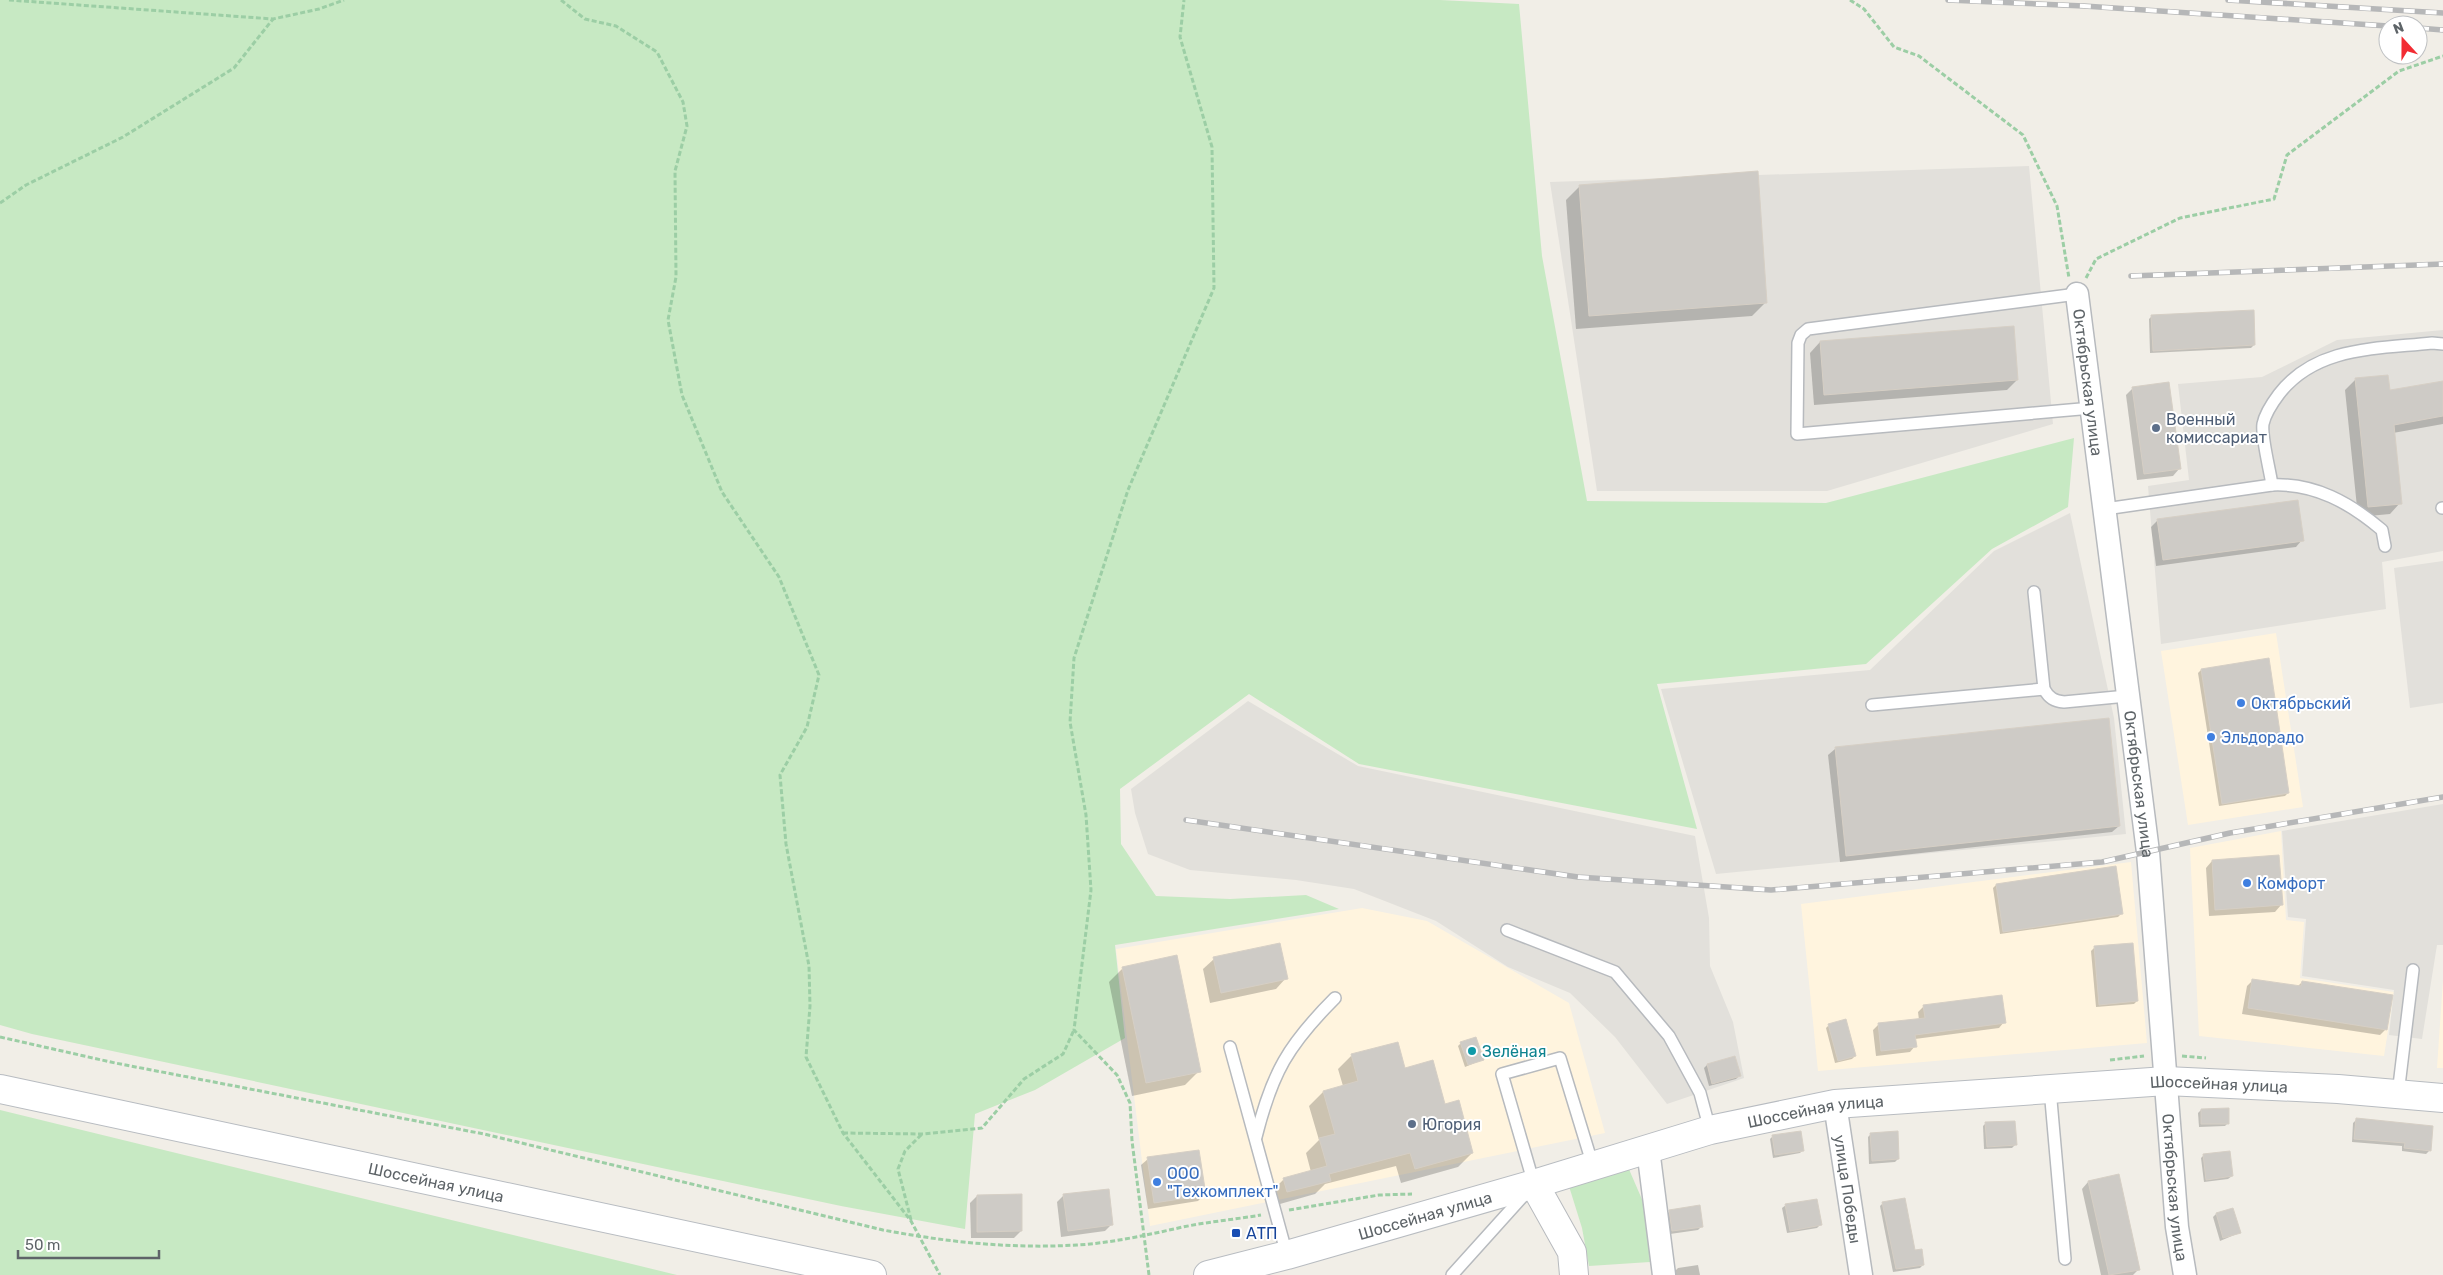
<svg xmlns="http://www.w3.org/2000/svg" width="2443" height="1275" font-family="Rubik,sans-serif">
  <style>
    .commercial { fill: #fff4de }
    .industrial { fill: #e2e0db }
    .green { fill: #c7e9c3 }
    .shadow { fill: #0003 }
    .building { fill: #cecbc6; stroke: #d6cfc5 }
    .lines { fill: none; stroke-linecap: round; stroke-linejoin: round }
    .service-casing { stroke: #b7babe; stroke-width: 14 }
    .minor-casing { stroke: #b7babe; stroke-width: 25 }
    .tertiary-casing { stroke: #b7babe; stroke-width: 30 }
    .secondary-casing { stroke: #b8bcc1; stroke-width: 30 }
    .path { stroke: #9ccea5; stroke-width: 3; stroke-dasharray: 5 2.5; stroke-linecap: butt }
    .service { stroke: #fff; stroke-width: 11 }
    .minor { stroke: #fff; stroke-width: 22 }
    .tertiary { stroke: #fff; stroke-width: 28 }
    .secondary { stroke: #fff; stroke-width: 28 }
    .rail-casing { stroke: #b6b7b8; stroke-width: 5.5 }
    .rail { stroke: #fff; stroke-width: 4; stroke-dasharray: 11; stroke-linecap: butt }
    .service-dot { fill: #5c6f8a; stroke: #fff; stroke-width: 2 }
    .shop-dot { fill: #3f7fe0; stroke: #fff; stroke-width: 2 }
    .culture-dot { fill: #0f9aa8; stroke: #fff; stroke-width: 2 }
    .transit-dot { fill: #1a4fb4; stroke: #fff; stroke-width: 2 }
    .labels { text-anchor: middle; stroke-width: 4; stroke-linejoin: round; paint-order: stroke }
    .street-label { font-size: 16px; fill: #5e6468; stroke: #fff }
    .service-label { font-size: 16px; fill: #4e5e75; stroke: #fff; text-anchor: start }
    .shop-label { font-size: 16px; fill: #366cbe; stroke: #fff; text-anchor: start }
    .culture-label { font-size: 16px; fill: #0d838f; stroke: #fff; text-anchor: start }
    .transit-label { font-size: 16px; fill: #164399; stroke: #fff; text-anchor: start }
  </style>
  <rect width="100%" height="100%" fill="#f1eee7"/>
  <g class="commercial">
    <polygon points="2276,633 2303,807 2188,825 2161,651"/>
    <polygon points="2281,831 2286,920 2304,922 2300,978 2394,992 2384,1056 2199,1036 2190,848"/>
    <polygon points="2131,862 2147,1043 1818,1071 1801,904"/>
    <polygon points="1362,908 1427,921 1569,1003 1605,1133 1150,1226 1116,949"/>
    <polygon points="2443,980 2443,1068 2437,1068"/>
  </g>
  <g class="industrial">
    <polygon points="2029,166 2053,424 1827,491 1597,491 1550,182"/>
    <polygon points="2443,330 2443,551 2382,562 2386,609 2161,644 2148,486 2189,480 2178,384 2262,377 2337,340"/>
    <polygon points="2070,513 2114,718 2126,834 1716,874 1661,689 1870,670 1994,551"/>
    <polygon points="2443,561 2443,703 2410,708 2394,568"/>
    <polygon points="1248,701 1358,766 1695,836 1709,918 1710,966 1733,1022 1744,1078 1667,1104 1615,1037 1570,993 1508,967 1436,921 1354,889 1296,880 1190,870 1148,854 1135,813 1131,789"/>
    <polygon points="2443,804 2443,945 2437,945 2422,1039 2389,1035 2394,990 2302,976 2306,919 2288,917 2282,831"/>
  </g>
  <g class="green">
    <polygon points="0,0 1440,0 1519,4 1542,256 1587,501 1826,503 2074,438 2068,507 1992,549 1866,664 1657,684 1697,829 1359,764 1249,694 1120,789 1121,844 1156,896 1230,899 1306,895 1339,909 1115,945 1125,1038 1035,1090 975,1114 965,1229 841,1206 32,1034 0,1025"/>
    <polygon points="0,1110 677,1275 0,1275"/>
    <polygon points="1628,1167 1647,1211 1650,1262 1589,1266 1582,1228 1568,1183"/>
  </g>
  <g class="shadow">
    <polygon points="1580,186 1766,302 1752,316 1576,329 1566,200"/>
    <polygon points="2152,316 2254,345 2251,348 2150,353 2149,319"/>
    <polygon points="2013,327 2017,380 2007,390 1814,405 1810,353 1820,342"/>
    <polygon points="2355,380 2389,392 2443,382 2443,424 2393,433 2400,503 2390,514 2358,517 2345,390"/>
    <polygon points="2133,388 2179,469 2173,476 2137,480 2126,395"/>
    <polygon points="2158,520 2302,540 2296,547 2156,566 2151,527"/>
    <polygon points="2201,670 2288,793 2285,796 2219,806 2198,673"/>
    <polygon points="1835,749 2119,826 2112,832 1840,862 1828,755"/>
    <polygon points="2212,861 2281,905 2275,912 2209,916 2206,868"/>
    <polygon points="1996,885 2121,914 2118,917 2000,934 1993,888"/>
    <polygon points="2094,948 2137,1001 2134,1004 2096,1007 2091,951"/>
    <polygon points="1214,959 1286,978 1276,989 1210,1003 1203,969"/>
    <polygon points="1123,968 1199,1071 1185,1085 1132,1096 1109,982"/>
    <polygon points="2253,980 2297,987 2302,982 2386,1029 2380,1035 2242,1014 2247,986"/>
    <polygon points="1924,1006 2004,1022 1999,1028 1915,1039 1915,1046 1910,1052 1876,1056 1873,1030 1878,1025 1919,1020 1918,1012"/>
    <polygon points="1829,1025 1855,1056 1852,1059 1835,1063 1826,1028"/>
    <polygon points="1461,1043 1482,1060 1465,1067 1458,1046"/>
    <polygon points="1352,1055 1404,1070 1444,1105 1472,1153 1458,1167 1401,1183 1396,1166 1325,1184 1315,1194 1273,1206 1270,1193 1284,1179 1311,1172 1306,1153 1319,1140 1309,1106 1323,1092 1343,1086 1338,1069"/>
    <polygon points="1707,1065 1739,1076 1736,1079 1709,1086 1704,1068"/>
    <polygon points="2201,1110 2228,1123 2225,1126 2199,1127 2198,1113"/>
    <polygon points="2356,1120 2429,1151 2426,1154 2402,1151 2402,1146 2352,1142 2353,1123"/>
    <polygon points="1986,1123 2015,1145 2012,1148 1984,1149 1983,1126"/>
    <polygon points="1871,1134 1898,1159 1895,1162 1869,1164 1868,1137"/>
    <polygon points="1773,1136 1803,1150 1800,1153 1773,1158 1770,1139"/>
    <polygon points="2204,1155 2232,1176 2228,1179 2204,1182 2201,1158"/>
    <polygon points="1148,1159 1205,1194 1198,1201 1148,1209 1141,1165"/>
    <polygon points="2088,1182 2139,1269 2133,1275 2101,1275 2082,1189"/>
    <polygon points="1064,1195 1112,1224 1105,1231 1061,1237 1057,1202"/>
    <polygon points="977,1196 1021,1231 1014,1238 971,1238 970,1203"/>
    <polygon points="1883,1203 1923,1265 1920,1268 1893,1272 1880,1206"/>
    <polygon points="1786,1205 1820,1225 1817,1228 1787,1233 1782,1208"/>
    <polygon points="1670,1211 1701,1227 1698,1230 1670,1234 1667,1214"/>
    <polygon points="2216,1214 2239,1233 2220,1241 2213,1217"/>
    <polygon points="1698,1265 1700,1275 1675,1275 1675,1271 1678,1268"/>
  </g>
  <g class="building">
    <polygon points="1758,171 1767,303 1589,316 1579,185"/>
    <polygon points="2254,310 2255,345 2153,351 2151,315"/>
    <polygon points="2014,326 2018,380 1824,395 1820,341"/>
    <polygon points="2388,375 2390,390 2443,381 2443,416 2394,425 2402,504 2368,507 2355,378"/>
    <polygon points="2169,382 2181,469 2144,474 2132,387"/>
    <polygon points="2298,500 2304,541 2163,560 2157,519"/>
    <polygon points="2269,658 2289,793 2222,804 2201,669"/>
    <polygon points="2109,718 2120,826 1846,856 1835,747"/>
    <polygon points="2279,855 2283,905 2215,910 2212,860"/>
    <polygon points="2116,866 2123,914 2003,932 1996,884"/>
    <polygon points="1280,943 1288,979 1221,993 1213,957"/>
    <polygon points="2133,943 2138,1001 2099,1005 2094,946"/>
    <polygon points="1177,955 1201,1072 1146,1083 1122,967"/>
    <polygon points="2252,979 2301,986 2302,981 2393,995 2387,1030 2248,1008"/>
    <polygon points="2002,995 2006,1023 1915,1035 1917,1047 1881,1051 1878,1023 1925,1018 1923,1005"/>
    <polygon points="1846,1019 1856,1056 1838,1061 1828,1024"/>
    <polygon points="1476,1037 1484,1060 1468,1065 1460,1042"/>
    <polygon points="1398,1042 1405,1068 1433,1060 1445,1104 1459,1100 1473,1153 1415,1169 1410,1153 1329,1174 1331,1181 1287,1192 1283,1178 1327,1166 1319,1138 1335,1134 1323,1091 1358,1081 1351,1054"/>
    <polygon points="1735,1056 1741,1076 1712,1084 1707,1064"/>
    <polygon points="2229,1108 2229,1124 2201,1124 2201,1109"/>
    <polygon points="2356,1118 2433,1126 2431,1151 2404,1148 2405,1143 2354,1139"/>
    <polygon points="2015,1121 2017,1145 1987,1147 1985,1122"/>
    <polygon points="1801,1131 1804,1151 1775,1155 1772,1135"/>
    <polygon points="1898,1131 1899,1159 1872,1161 1870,1133"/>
    <polygon points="1199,1150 1206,1195 1154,1203 1147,1157"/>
    <polygon points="2230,1151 2233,1176 2206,1180 2203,1154"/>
    <polygon points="2119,1174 2140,1270 2109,1275 2088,1181"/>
    <polygon points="1109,1189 1113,1225 1068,1231 1063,1194"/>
    <polygon points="1022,1194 1022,1231 977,1232 977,1195"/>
    <polygon points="1905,1198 1915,1250 1922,1249 1924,1265 1896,1269 1882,1202"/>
    <polygon points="1817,1199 1822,1225 1790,1231 1785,1204"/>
    <polygon points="1700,1205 1703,1227 1672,1231 1669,1210"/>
    <polygon points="2233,1208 2241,1233 2223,1238 2216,1213"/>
  </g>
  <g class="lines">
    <defs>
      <g id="service">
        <polyline points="2077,294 1808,329 1801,335 1798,343 1797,434 2092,408"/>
        <path d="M2272,485C2270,470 2261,437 2263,424C2265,414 2273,402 2279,394C2316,346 2377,349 2432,343L2443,344"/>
        <polyline points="2442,508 2443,508"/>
        <path d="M2105,509L2272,485C2315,483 2350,503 2382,530L2385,546"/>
        <path d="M2034,592L2044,689C2049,698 2054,701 2064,702L2127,696"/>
        <polyline points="1872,705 2044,689"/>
        <polyline points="1507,930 1615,972 1669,1036 1700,1093 1710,1130"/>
        <polyline points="1230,1047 1287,1255"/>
        <polyline points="2050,1089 2065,1259"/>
        <polyline points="2398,1094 2413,970"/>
        <path d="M1256,1137C1272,1073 1288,1045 1335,998"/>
        <polyline points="1452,1275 1534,1184 1502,1074 1560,1058 1593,1166"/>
      </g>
      <g id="minor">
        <path id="s1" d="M2077,294L2148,852L2177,1227L2185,1275"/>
        <path id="s2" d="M1835,1104L1861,1275"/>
        <polyline points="1648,1149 1664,1275"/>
      </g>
      <polyline id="tertiary" points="1534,1184 1572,1252 1574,1275"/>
      <g id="secondary">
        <path id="s3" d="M0,1089L872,1275"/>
        <path id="s4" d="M1208,1275L1287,1255L1534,1184L1710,1130L1835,1104L2166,1081L2338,1089L2443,1098"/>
      </g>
    </defs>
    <use href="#service" class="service-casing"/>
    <use href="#minor" class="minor-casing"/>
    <use href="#tertiary" class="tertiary-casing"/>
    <use href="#secondary" class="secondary-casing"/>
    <g class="path">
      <polyline points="9,0 273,19 319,9 344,0"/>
      <polyline points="561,0 585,19 616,26 657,52 683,102 687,126 675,171 676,277 668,320 682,395 722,492 779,577 819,675 807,727 780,775 786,844 809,966 810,1006 806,1057 843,1133 911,1221 940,1275"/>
      <polyline points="1850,0 1864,9 1894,47 1919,56 2023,135 2057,206 2069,278"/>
      <polyline points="0,203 26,185 123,137 234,68 273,19"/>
      <polyline points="2086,278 2096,259 2180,218 2274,199 2287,155 2399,71 2443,56"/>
      <path d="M0,1037L115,1063L484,1134L883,1230C947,1242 1011,1249 1077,1245C1110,1243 1142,1236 1174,1229C1203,1222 1232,1220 1261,1215"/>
      <polyline points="2182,1056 2206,1058"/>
      <polyline points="2110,1060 2144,1056"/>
      <polyline points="843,1133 923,1134 982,1128 1024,1079 1063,1054 1074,1030"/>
      <polyline points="1289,1210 1379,1195 1412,1194"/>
      <polyline points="911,1220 898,1169 905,1151 922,1134"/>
      <polyline points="1149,1275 1132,1141 1130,1103 1117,1075 1074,1030 1091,890 1086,815 1070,722 1074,658 1128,490 1214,288 1212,147 1180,37 1184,0"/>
    </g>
    <use href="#service" class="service"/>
    <use href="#minor" class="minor"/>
    <use href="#tertiary" class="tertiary"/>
    <use href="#secondary" class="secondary"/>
    <defs>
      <g id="rail">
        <polyline points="1948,0 2084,6 2388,26"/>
        <polyline points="2228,0 2443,13"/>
        <polyline points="2418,28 2443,30"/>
        <polyline points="2131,276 2443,264"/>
        <polyline points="1186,820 1578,877 1771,890 2102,862 2230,833 2443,797"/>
      </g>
    </defs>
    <use href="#rail" class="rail-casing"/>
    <use href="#rail" class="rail"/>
  </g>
  <g class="service-dot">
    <circle cx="2156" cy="428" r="5"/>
    <circle cx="1412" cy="1124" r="5"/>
  </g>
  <g class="shop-dot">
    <circle cx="2241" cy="703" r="5"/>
    <circle cx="2211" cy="737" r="5"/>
    <circle cx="2247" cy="883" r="5"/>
    <circle cx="1157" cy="1182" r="5"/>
  </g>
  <circle class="culture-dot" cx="1472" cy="1051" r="5"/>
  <rect class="transit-dot" x="1231" y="1228" width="10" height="10" rx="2.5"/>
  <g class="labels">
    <g class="street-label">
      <text dy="6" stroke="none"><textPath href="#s1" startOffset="89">Октябрьская улица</textPath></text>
      <text dy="6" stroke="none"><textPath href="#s1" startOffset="494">Октябрьская улица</textPath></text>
      <text dy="6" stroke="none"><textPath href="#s4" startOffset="1035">Шоссейная улица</textPath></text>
      <text dy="6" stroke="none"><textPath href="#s4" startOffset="630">Шоссейная улица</textPath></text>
      <text dy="6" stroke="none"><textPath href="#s3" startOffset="446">Шоссейная улица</textPath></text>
      <text dy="6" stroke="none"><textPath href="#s1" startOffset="899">Октябрьская улица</textPath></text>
      <text dy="6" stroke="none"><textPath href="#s2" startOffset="86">улица Победы</textPath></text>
      <text dy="6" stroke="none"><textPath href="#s4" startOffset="225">Шоссейная улица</textPath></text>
    </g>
    <g class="service-label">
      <text x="2166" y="425">Военный<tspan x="2166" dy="18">комиссариат</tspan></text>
      <text x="1422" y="1130">Югория</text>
    </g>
    <g class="shop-label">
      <text x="2251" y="709">Октябрьский</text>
      <text x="2221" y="743">Эльдорадо</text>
      <text x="2257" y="889">Комфорт</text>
      <text x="1167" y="1179">ООО<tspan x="1167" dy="18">"Техкомплект"</tspan></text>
    </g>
    <g class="culture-label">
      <text x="1482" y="1057">Зелёная</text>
    </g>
    <g class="transit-label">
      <text x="1246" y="1239">АТП</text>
    </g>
  </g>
  <g transform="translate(2403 40) rotate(339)"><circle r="24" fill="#ffffff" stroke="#bfc1c3"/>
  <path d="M0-4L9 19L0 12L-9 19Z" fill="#f22c33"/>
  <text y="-8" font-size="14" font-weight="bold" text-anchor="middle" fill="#5e6468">N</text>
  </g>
  <path d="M18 1250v8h141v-8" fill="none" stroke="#5e6468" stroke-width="2.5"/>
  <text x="25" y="1250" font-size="15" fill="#5e6468" stroke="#ffffff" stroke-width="4" paint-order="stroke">50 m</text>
</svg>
